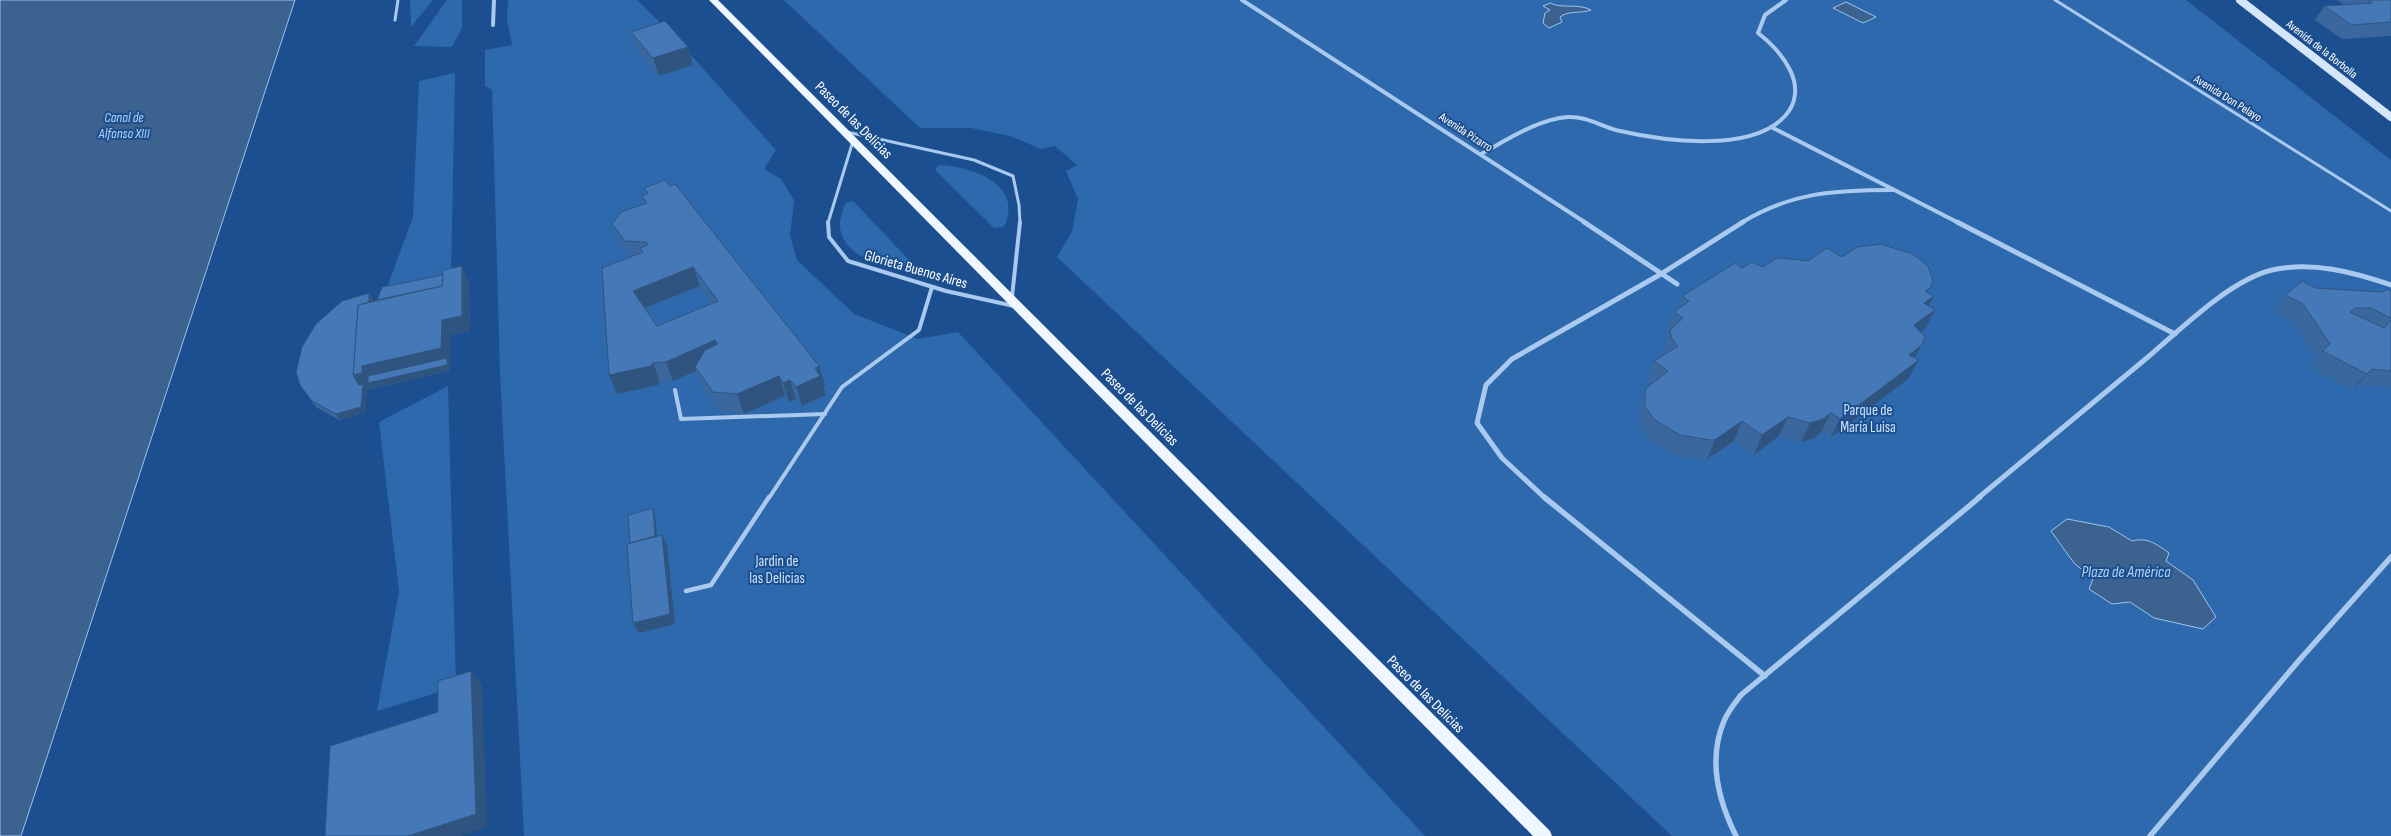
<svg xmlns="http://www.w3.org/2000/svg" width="2391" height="836" font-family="'Sofia Sans Condensed',sans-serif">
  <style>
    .green { fill: #2e69ad }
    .water { fill: #3c6290; stroke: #9cc4f0 }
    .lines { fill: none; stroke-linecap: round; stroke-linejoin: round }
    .lane-far2 { stroke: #a9c9ee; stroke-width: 3 }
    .lane-far1 { stroke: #a9c9ee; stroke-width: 4 }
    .lane { stroke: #a9c9ee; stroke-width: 4.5 }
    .street-far2 { stroke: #a9c9ee; stroke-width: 4 }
    .street-far1 { stroke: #a9c9ee; stroke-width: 5 }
    .street { stroke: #a9c9ee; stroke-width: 5.5 }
    .secondary { stroke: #d6e6fa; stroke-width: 8 }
    .primary { fill: #f0f6ff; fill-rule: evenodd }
    .wall { fill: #3a679d; fill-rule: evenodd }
    .shaded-wall { fill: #305480 }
    .building { fill: #4478b7; stroke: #305480; fill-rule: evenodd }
    .labels { text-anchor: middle; stroke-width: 4; stroke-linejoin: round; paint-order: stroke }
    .far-street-label { font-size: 12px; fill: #fff; stroke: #1b4f8f }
    .far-water-label { font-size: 14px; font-style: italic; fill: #b5d3f5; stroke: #1b4f8f }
    .street-label { font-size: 15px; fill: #fff; stroke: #1b4f8f }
    .park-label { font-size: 15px; fill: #cfe3fa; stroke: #1b4f8f }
    .water-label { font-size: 16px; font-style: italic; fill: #b5d3f5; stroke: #1b4f8f }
  </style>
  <rect width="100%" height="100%" fill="#1b4f8f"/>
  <g class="green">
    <polygon points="410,0 433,0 411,27"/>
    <polygon points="447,0 462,0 462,28 452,47 414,46"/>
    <polygon points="508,0 637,0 672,34 776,150 764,169 781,179 794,200 790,235 797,260 854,314 918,339 958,332 1425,836 524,836 500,372 492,90 485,86 485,50 512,45 507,19"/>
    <polygon points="784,0 2186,0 2391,160 2391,836 1672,836 1057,257 1072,232 1078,199 1066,171 1077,165 1055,146 1041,149 1010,136 971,128 920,128"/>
    <polygon points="455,73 451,279 385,293 413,217 419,81"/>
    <path d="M940,165C973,167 1024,184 1004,227L994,228L936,171L935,169Z"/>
    <path d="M853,201L912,263L911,267C903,271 892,268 884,265C853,257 828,237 846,203Z"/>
    <polygon points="448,386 456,687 377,711 399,591 379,422"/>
  </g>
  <g class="water">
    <polygon points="0,0 295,0 21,836 0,836"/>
    <polygon points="1846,2 1876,17 1863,23 1833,8"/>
    <path d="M1550,3C1562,9 1578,3 1591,10C1580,14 1569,10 1560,17L1562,22L1549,28L1543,23L1545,13L1550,10L1543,6Z"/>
    <path d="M2067,519L2109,527L2132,541C2148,537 2156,544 2169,553L2166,561L2193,580L2216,617L2203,629L2154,618L2130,602L2112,604L2089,589L2093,579L2074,563L2051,531Z"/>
  </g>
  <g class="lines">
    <g class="lane-far2">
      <polyline points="2055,0 2391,211"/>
      <polyline points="395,20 398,0"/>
      <polyline points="847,132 974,160 1013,176 1019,205 1020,223"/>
      <polyline points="828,223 853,141"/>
    </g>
    <g class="lane-far1">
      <polyline points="828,222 829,237 848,261 946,291 1014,306"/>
      <polyline points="1012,297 1020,222"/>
      <polyline points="675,390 681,419 825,414"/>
      <polyline points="769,498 842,387 919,330 932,287"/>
    </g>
    <polyline class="lane" points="686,591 711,585 769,497"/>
    <g class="street-far2">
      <polyline points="1242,0 1586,223"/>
      <polyline points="493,25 494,0"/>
      <polyline points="1773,128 1959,223"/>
      <path d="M1481,154C1507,140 1538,119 1568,117C1587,116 1602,127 1620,131C1664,141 1751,153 1785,116C1797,103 1798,86 1790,70C1783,56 1771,43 1758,33L1765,15L1786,0"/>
      <path d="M1741,223C1791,192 1836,190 1893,190"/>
    </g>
    <g class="street-far1">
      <polyline points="1584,222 1677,284"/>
      <polyline points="1957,222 2175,334"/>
      <polyline points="1545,498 1502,458 1477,423 1486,385 1512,359 1661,274 1743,222"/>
      <path d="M1978,498C2035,451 2091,404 2148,357C2181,329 2230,280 2272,270C2312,261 2353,272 2391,285"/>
    </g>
    <g class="street">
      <polyline points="1544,497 1765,676"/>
      <path d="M1736,836C1718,800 1708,759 1724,721C1728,711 1735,703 1741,695L1980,497"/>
      <polyline points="2150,836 2302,657 2391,557"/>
    </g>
    <polyline class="secondary" points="2240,0 2391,117"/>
    <polygon class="primary" points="709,0 718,0 1550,831 1552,836 1533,836"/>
  </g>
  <g class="wall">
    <polygon points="2337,0 2391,0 2391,36 2342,39 2315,20 2324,6 2344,5"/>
    <polygon points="631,32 688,47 693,65 659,76 637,50"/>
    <path d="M644,188L819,366L825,385L823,386L826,395L802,406L796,399L789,402L785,396L744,414L720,411L702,386L696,371L673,381L660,382L658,385L617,394L609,375L630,257L620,243L612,224L645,204L642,196L646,194ZM700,286L712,303L657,326L645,309Z"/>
    <polygon points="1842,257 1934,296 1929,306 1925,329 1921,332 1915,358 1908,379 1830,438 1821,432 1814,438 1801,442 1779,436 1754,455 1734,441 1707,459 1701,459 1673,455 1649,440 1639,426 1639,408 1645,389 1652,384 1647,381 1654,361 1665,354 1664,349 1670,332 1667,331 1674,312 1678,309 1682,296 1742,268 1763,267"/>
    <polygon points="469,281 470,331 450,335 450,371 367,390 365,413 339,420 316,407 300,385 369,293 373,299 372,301"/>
    <polygon points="2316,288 2382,292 2391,291 2391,387 2358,385 2353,389 2310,367 2317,358 2291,320 2273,311 2285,295"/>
  </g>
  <g class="shaded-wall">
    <polygon points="688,47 693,65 659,76 653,58"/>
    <polygon points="462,266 469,281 470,331 450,335 450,371 367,390 365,413 339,420 336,414 353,375 369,293 373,299 371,319 442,320"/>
    <polygon points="693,267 700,286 640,310 633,291"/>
    <polygon points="1934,296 1924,315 1924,303"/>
    <polygon points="1935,310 1925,329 1904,344 1914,325"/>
    <polygon points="715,340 722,359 695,367 696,371 673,381 666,362"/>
    <polygon points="1922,345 1911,364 1909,355"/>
    <polygon points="1919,360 1908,379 1830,438 1840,419"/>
    <polygon points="653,363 660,382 658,385 617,394 609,375"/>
    <polygon points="819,366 825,385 823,386 826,395 802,406 796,387"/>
    <polygon points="2372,369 2358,385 2353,389 2367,374"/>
    <polygon points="779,376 785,396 744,414 737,394"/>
    <polygon points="790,380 796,399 789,402 783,383"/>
    <polygon points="1831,413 1821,432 1814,438 1801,442 1810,423"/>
    <polygon points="1788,417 1779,436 1754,455 1762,435"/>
    <polygon points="1742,421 1734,441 1707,459 1715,440"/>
    <polygon points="653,508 655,514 658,547 633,554"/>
    <polygon points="662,535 667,545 675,624 639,633 633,623"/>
    <polygon points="471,671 482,685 487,827 461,836 408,836"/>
  </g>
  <g class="building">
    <polygon points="2368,0 2391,0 2391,22 2352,25 2324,6 2372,3"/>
    <polygon points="665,21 688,47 653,58 631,32"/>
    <path d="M665,180L670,186L675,184L819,366L815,368L820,376L796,387L790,380L783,383L779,376L737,394L713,392L695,367L705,350L718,344L715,340L666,362L653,363L651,366L609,375L602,268L643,252L640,248L648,245L646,242L625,241L612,224L621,212L647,203L642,196L648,193L644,188ZM693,267L718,301L657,326L633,291Z"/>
    <polygon points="1881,244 1913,254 1928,266 1933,281 1930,288 1925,291 1934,296 1924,303 1935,310 1914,325 1925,337 1922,345 1909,355 1919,360 1840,419 1831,413 1823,419 1810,423 1788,417 1762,435 1742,421 1715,440 1709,440 1680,435 1656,421 1645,407 1645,389 1668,371 1654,361 1678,346 1672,339 1670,330 1683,318 1674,312 1689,301 1682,296 1735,263 1742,268 1752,262 1763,267 1775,259 1782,258 1808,261 1827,248 1842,257 1857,247"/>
    <polygon points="462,266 462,316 442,320 441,348 362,366 362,373 353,375 358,305 442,286 443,270"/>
    <polygon points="443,275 442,286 377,300 382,287"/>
    <polygon points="2302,281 2316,288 2382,292 2388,289 2391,291 2391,318 2371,308 2355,308 2350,312 2384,328 2391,320 2391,371 2372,369 2367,374 2322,351 2330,344 2303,304 2285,295"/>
    <polygon points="369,293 369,302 358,305 353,375 359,385 363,384 361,407 336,414 312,401 300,385 296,372 302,347 316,324 342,301"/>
    <polygon points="447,358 447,365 368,383 368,376"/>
    <polygon points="653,508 655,536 630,543 628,515"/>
    <polygon points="662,535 670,614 633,623 627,544"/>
    <polygon points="471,671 476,814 408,836 325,836 330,746 438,712 438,681"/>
  </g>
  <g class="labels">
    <g class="far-street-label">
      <text transform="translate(2322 49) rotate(38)" y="4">Avenida de la Borbolla</text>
      <text transform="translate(2228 98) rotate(32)" y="4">Avenida Don Pelayo</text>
      <text transform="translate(1466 132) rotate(33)" y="4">Avenida Pizarro</text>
    </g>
    <g class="far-water-label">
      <text x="124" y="122">Canal de<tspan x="124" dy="16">Alfonso XIII</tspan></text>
    </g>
    <g class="street-label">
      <text transform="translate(854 120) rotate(45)" y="5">Paseo de las Delicias</text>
      <text transform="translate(916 269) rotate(16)" y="5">Glorieta Buenos Aires</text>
      <text transform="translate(1140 407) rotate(45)" y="5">Paseo de las Delicias</text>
      <text transform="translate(1426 694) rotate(45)" y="5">Paseo de las Delicias</text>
    </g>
    <g class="park-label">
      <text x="1868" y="415">Parque de<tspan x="1868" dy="17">María Luisa</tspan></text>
      <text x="777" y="566">Jardin de<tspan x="777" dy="17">las Delicias</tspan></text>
    </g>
    <g class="water-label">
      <text x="2126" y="577">Plaza de América</text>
    </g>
  </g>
</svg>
